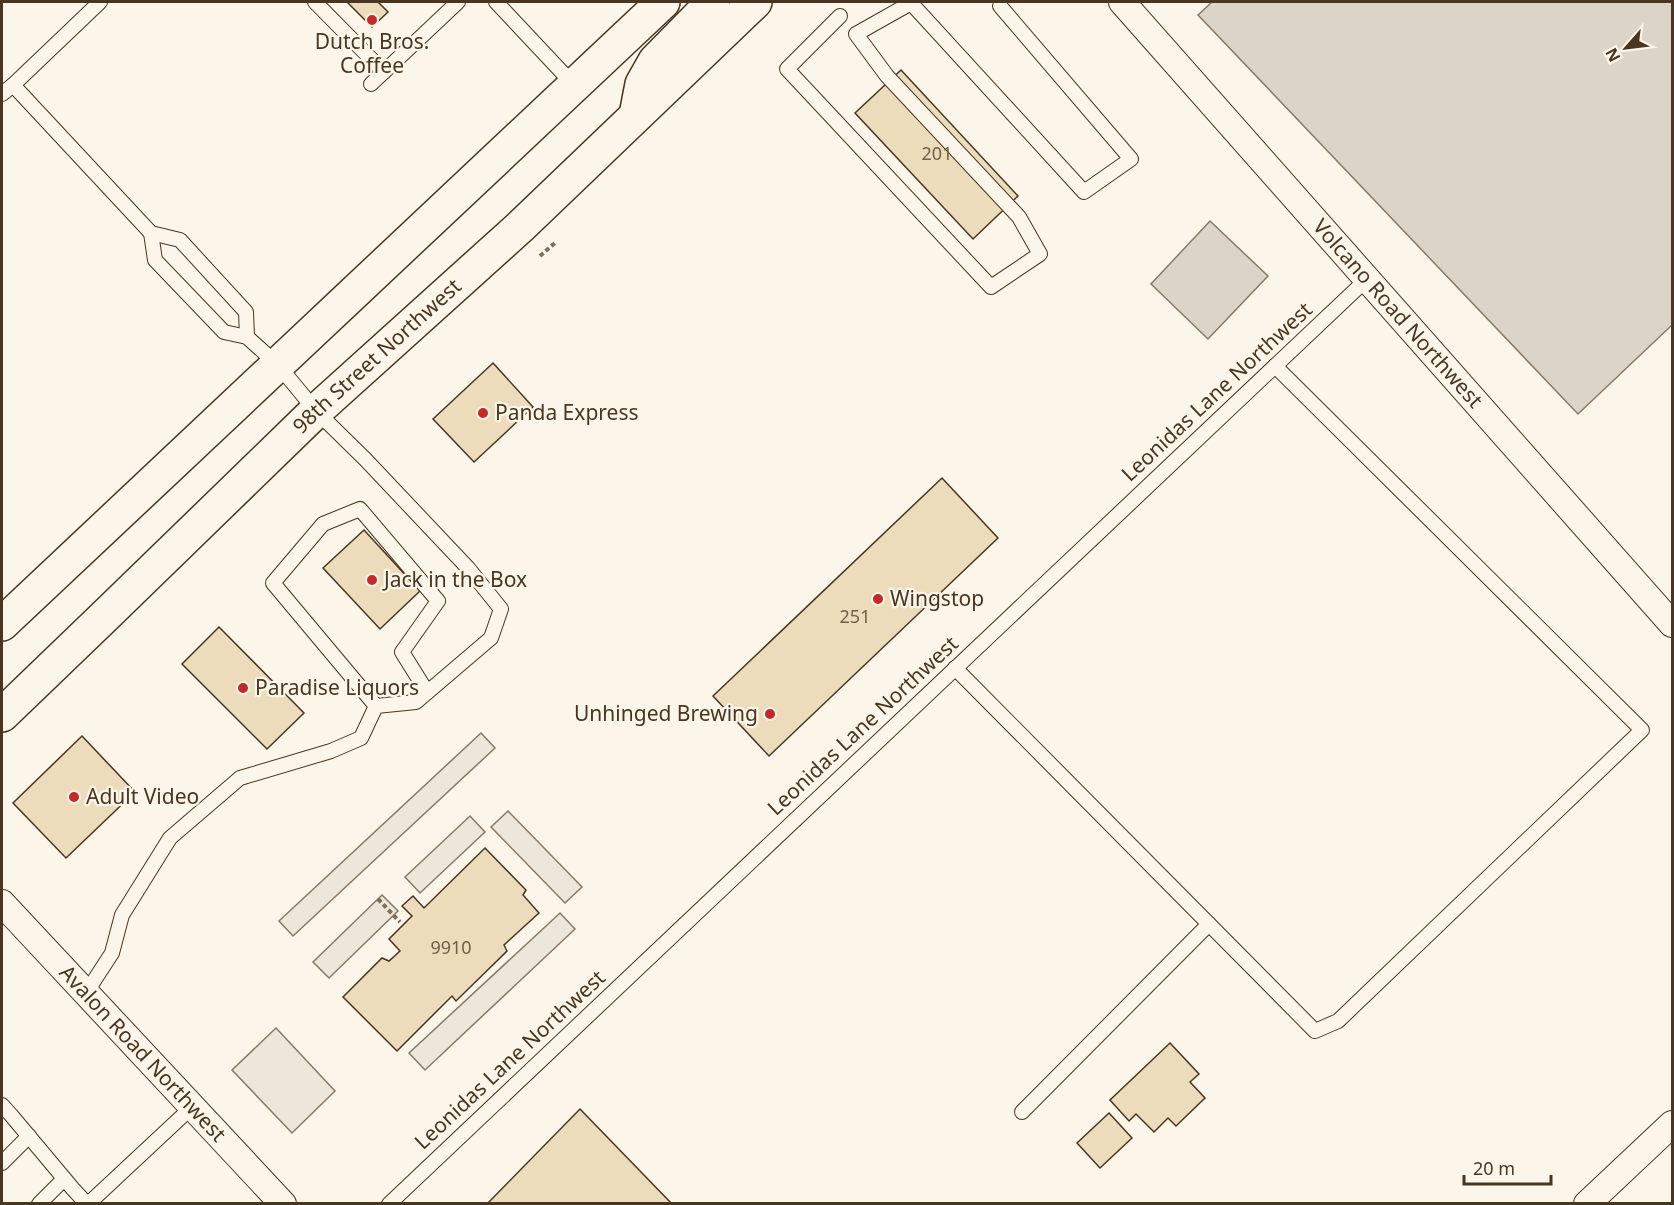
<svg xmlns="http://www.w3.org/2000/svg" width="1674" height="1205" font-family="'Noto Sans',sans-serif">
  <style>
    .parking { fill: #ede7d9; stroke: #887966; stroke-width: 1.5 }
    .water { fill: #dcd4c6; stroke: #887966; stroke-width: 1.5 }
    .building { fill: #ecdcbc; stroke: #4a3520; stroke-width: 1.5 }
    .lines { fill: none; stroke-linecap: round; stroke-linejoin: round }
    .service-casing { stroke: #4a3520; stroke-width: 16 }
    .minor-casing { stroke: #4a3520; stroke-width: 28 }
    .secondary-casing { stroke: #4a3520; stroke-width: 36 }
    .path { stroke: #7f6f5c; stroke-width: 4; stroke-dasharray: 4.5 3; stroke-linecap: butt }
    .service { stroke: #fbf6e9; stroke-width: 14 }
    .minor { stroke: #fbf6e9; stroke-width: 26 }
    .secondary { stroke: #fbf6e9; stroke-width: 33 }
    .poi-dot { fill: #c62828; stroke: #fbf6e9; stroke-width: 2 }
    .labels { text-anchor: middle; stroke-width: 4.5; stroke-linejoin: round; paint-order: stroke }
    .number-label { font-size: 18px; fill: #725f47 }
    .poi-label { font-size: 21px; fill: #4a3520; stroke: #fbf6e9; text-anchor: start }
    .street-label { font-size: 21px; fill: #4a3520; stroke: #fbf6e9 }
  </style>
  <rect width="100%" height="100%" fill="#fbf6e9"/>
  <g class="parking">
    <polygon points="481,733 495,748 293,936 279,921"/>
    <polygon points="508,811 582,887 565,903 491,827"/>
    <polygon points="470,816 485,832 420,893 405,877"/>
    <polygon points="382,895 398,911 329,978 313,962"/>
    <polygon points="560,913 575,929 425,1070 409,1053"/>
    <polygon points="276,1028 335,1091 292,1133 232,1070"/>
  </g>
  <g class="water">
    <polygon points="1212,2 1672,2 1672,325 1578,414 1198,15"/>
    <polygon points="1210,221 1268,276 1208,339 1151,284"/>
  </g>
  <g class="building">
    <polygon points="347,2 378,2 388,12 372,27"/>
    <polygon points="901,70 1018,196 973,239 855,113"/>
    <polygon points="493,363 533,407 474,462 433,419"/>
    <polygon points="942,478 998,538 769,756 713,696"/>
    <polygon points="364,530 420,591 380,629 323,568"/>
    <polygon points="219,627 304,713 267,749 182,664"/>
    <polygon points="82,736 135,792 66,858 13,803"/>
    <polygon points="485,848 526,890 523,895 539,913 504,945 507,951 456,1001 452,996 397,1051 343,997 382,958 389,961 400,951 389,939 412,916 402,906 413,896 424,908"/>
    <polygon points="1170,1043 1199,1074 1190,1082 1205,1098 1176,1126 1168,1118 1154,1132 1136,1114 1129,1121 1110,1100"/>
    <polygon points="580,1109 672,1204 487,1204"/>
    <polygon points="1109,1113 1132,1138 1100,1168 1077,1143"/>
  </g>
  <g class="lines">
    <defs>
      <g id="service">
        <polyline points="315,2 384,72"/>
        <polyline points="496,2 574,85"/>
        <polyline points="840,16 787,69 991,287 1040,254 1019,217 887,76 856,34 911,3 1084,192 1131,159 1000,6"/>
        <polyline points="371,84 458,2"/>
        <polyline points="13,85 151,233 180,240 246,312 247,337"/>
        <polyline points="2,94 13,85 100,2"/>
        <polyline points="955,668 1315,1031 1338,1021 1642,730 1275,366"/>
        <polyline points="376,706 273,583 323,524 360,509 438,601 402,652 427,692"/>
        <polyline points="86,993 112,953 122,915 170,838 240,778 331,751 361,738 376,706 416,702 491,638 501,609 468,568 365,459 316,411 278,365 247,337 224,332 155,260 151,233"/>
        <polyline points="2,1105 11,1115 73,1189 87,1204"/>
        <polyline points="1022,1112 1209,924"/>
        <polyline points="2,1163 29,1136"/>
        <polyline points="39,1204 64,1179"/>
        <polyline points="88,1204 192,1107"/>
        <polyline points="389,1204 1367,279"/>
      </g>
      <g id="minor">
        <path id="s1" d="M1122,2L1672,624"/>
        <path id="s2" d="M2,903L283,1204"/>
        <polyline points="1587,1204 1672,1124"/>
      </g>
      <g id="secondary">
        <polyline points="637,110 642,84 655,61 713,2"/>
        <polyline points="2,624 663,2"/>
        <path id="s3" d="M2,715L106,615L316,411L520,227L755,2"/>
      </g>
    </defs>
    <use href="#service" class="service-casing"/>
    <use href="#minor" class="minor-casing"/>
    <use href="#secondary" class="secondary-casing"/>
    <g class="path">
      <polyline points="540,256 556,242"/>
      <polyline points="378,899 400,922"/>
    </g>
    <use href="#service" class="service"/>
    <use href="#minor" class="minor"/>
    <use href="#secondary" class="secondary"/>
  </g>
  <g class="poi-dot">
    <circle cx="372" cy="20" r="6"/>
    <circle cx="483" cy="413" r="6"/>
    <circle cx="372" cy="580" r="6"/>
    <circle cx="878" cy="599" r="6"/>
    <circle cx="243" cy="688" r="6"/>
    <circle cx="770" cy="714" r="6"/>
    <circle cx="74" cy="797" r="6"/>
  </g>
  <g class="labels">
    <g class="number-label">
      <text x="937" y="160">201</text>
      <text x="855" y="623">251</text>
      <text x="451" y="954">9910</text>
    </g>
    <g class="poi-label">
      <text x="372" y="49" text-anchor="middle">Dutch Bros.<tspan x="372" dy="24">Coffee</tspan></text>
      <text x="495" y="420">Panda Express</text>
      <text x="384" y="587">Jack in the Box</text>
      <text x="890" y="606">Wingstop</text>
      <text x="255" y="695">Paradise Liquors</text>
      <text x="758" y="721" text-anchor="end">Unhinged Brewing</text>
      <text x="86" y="804">Adult Video</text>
    </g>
    <g class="street-label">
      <text dy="7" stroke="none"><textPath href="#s1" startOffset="416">Volcano Road Northwest</textPath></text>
      <text dy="7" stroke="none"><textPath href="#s3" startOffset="519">98th Street Northwest</textPath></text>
      <text transform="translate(1217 392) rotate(-43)" y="7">Leonidas Lane Northwest</text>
      <text transform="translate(863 726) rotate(-43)" y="7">Leonidas Lane Northwest</text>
      <text dy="7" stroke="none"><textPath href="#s2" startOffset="206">Avalon Road Northwest</textPath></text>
      <text transform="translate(510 1060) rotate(-43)" y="7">Leonidas Lane Northwest</text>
    </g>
  </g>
  <rect width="1674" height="1205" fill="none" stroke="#4a3520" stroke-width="6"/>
  <g transform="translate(1626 48) rotate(242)" stroke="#fbf6e9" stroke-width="4.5" paint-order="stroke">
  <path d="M0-4.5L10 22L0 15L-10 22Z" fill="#4a3520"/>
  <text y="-9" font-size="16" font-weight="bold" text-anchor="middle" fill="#4a3520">N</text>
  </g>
  <path d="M1464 1175v9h87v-9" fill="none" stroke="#4a3520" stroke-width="3"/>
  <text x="1473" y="1175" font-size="18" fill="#4a3520" stroke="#fbf6e9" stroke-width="4.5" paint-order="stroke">20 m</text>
</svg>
